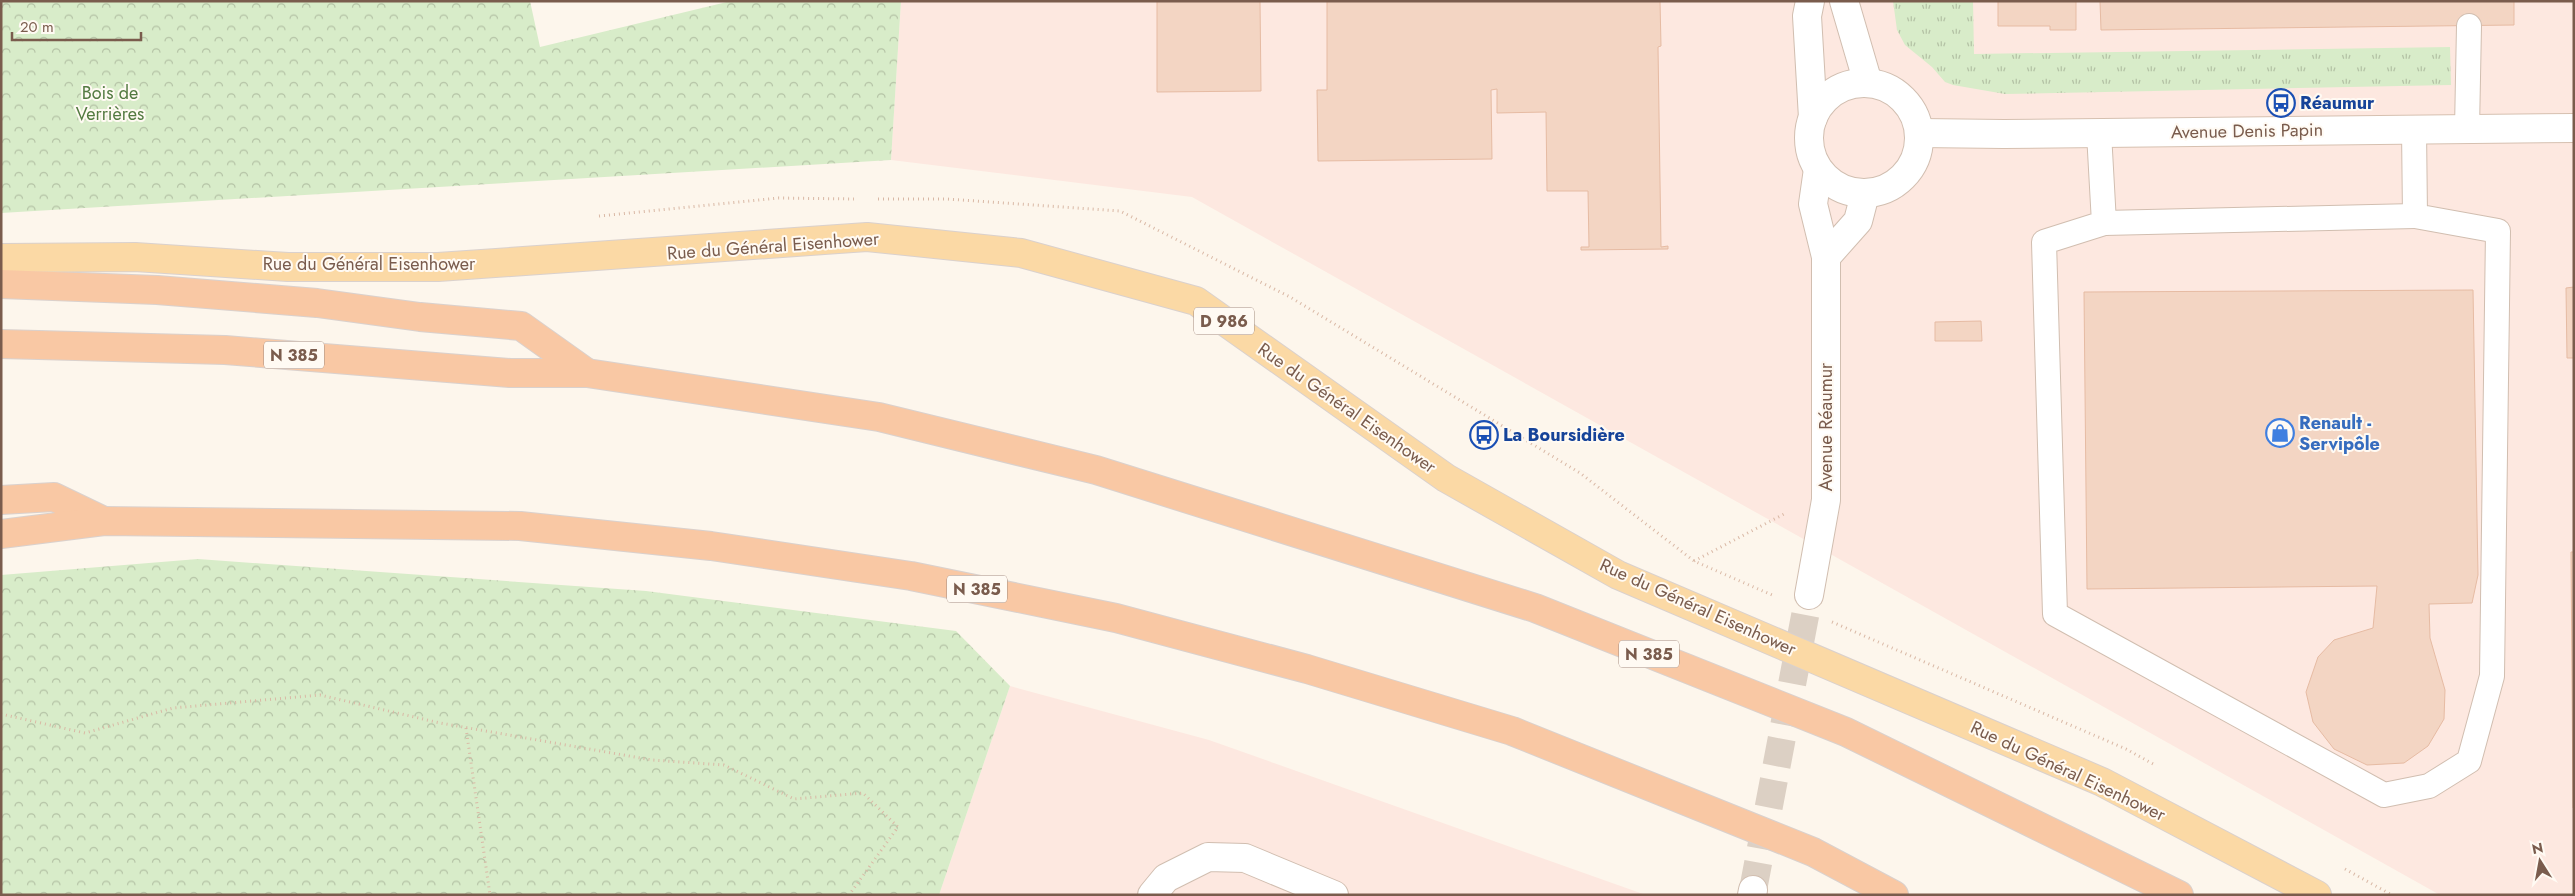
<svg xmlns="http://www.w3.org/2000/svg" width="2575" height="896" font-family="Jost,sans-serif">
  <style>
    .commercial { fill: #fde8e0 }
    .grass { fill: url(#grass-tufts) }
    .forest { fill: url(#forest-crowns) }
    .building { fill: #f3d5c3; stroke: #e6bba3 }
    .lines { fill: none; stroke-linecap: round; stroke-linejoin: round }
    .minor-tunnel { stroke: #dcd0c4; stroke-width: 28; stroke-dasharray: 28 14; stroke-linecap: butt }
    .service-casing { stroke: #d1beb0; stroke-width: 26 }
    .minor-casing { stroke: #d1beb0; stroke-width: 30 }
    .secondary-casing { stroke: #d6c0b0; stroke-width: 30 }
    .primary-casing { stroke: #dad1cd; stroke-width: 30 }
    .trunk-casing { stroke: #dad1cd; stroke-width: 30 }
    .path { stroke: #d9b8a5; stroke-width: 3; stroke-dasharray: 1 4; stroke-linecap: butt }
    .service { stroke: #fff; stroke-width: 24 }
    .minor { stroke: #fff; stroke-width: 28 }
    .secondary { stroke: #fff; stroke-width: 28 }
    .primary { stroke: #fbd9a5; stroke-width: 28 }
    .trunk { stroke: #f9c8a4; stroke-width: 28 }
    .labels { text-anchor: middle; stroke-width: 4; stroke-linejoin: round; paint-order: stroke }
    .shield { fill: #fffaf3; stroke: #a28b7f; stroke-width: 1 }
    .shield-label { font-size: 16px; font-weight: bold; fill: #7a5c4d }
    .park-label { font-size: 18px; fill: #537a41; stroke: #fffaf3 }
    .transit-label { font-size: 18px; font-weight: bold; fill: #164399; stroke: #fffaf3; text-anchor: start }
    .street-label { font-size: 18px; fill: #7a5c4d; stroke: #fffaf3 }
    .shop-label { font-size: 18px; font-weight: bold; fill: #366cbe; stroke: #fffaf3; text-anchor: start }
  </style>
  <defs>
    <pattern id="grass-tufts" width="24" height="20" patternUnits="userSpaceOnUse" patternTransform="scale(1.25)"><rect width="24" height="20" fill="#d8ecc9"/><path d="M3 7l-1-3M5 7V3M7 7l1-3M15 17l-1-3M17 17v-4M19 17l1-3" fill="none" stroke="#b4c2a5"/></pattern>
    <pattern id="forest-crowns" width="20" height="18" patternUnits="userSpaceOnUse" patternTransform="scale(1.25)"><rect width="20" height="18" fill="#d8ecc9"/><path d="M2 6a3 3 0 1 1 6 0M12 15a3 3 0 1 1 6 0" fill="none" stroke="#b4c2a5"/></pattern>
  </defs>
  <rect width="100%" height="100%" fill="#fdf6ec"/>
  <g class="commercial">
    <polygon points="901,1 2574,1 2574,895 2440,895 1192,197 891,160"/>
    <polygon points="1010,686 1209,740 1646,895 939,895"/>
  </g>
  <polygon class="grass" points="1893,1 1973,1 1974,54 2450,47 2451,85 2005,94 1953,85 1945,82 1932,67 1905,45 1897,30"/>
  <g class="forest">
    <polygon points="1,1 530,1 540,47 731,1 901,1 891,160 1,213"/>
    <polygon points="198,559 646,591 956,631 1010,686 939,895 1,895 1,575"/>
  </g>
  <g class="building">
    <polygon points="1157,1 1260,1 1261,91 1157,92"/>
    <polygon points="1327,1 1660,1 1661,46 1658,47 1661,247 1668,246 1668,249 1581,250 1581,247 1589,247 1588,191 1547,191 1546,112 1497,113 1497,89 1491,90 1492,159 1318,161 1317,90 1327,90"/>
    <polygon points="1998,1 2076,1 2076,30 2050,30 2050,26 1998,26"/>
    <polygon points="2100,1 2514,1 2514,25 2101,30"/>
    <polygon points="2574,287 2574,358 2567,358 2566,288"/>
    <polygon points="2473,290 2478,575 2472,603 2429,604 2430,638 2445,690 2444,719 2428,746 2404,763 2367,765 2334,749 2313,722 2306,692 2318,657 2334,640 2373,628 2377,586 2087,589 2084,292"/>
    <polygon points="1981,321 1982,341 1935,341 1935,322"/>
    <polygon points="2571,552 2574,552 2574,808 2573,808"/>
  </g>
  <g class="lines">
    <polyline class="minor-tunnel" points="1753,890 1809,595"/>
    <defs>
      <g id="service">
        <polyline points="2467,129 2469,26"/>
        <polyline points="2099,133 2104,223 2044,242 2055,614 2384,795 2429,786 2469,761 2492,676 2498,231 2415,216 2414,129"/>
        <polyline points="2104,223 2415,216"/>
      </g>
      <g id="minor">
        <polyline points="1810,1 1807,16 1813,118"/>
        <polyline points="1844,1 1868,83"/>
        <circle cx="1864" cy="138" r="55"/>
        <polyline points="1826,257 1858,221 1865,194"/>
        <polyline points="1809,595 1826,500 1826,257 1813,204 1818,169"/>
        <polyline points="1152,895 1166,878 1208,857 1245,858 1334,895"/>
        <polyline points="1752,895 1753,890"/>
      </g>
      <polyline id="secondary" points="1920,133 2004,134 2574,128"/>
      <polyline id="primary" points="1,258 135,257 288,267 438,267 867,237 1021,253 1196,301 1446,478 1618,575 2102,782 2317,895"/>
      <g id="trunk">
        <polyline points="1,284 157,290 317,303 420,317 521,326 587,373"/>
        <polyline points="1,344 225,350 510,373 587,373 879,417 1096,470 1535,608 1846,732 2179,895"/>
        <polyline points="1,500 54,497 104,521"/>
        <polyline points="1,534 104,521 520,526 711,546 911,576 1116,618 1307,669 1512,731 1813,852 1894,895"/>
      </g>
    </defs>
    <use href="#service" class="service-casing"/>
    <use href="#minor" class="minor-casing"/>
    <use href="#secondary" class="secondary-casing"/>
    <use href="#primary" class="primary-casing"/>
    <use href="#trunk" class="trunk-casing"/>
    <g class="path">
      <polyline points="878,199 947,199 1120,211 1290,297 1580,473 1694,561 1772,595"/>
      <polyline points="599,216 779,198 854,199"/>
      <polyline points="1694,561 1786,513"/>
      <polyline points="1832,622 2126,749 2155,765"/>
      <polyline points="1,714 85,733 173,708 320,695 440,723 652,760 724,765 794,799 863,793 898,827 849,895"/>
      <polyline points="466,728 490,895"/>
      <polyline points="2345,869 2392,895"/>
    </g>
    <use href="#service" class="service"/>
    <use href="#minor" class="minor"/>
    <use href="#secondary" class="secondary"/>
    <use href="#primary" class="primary"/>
    <use href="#trunk" class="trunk"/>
  </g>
  <defs>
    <symbol id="bus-ring" viewBox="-11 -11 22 22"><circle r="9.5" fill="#fffaf3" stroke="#1a4fb4" stroke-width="1.5"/><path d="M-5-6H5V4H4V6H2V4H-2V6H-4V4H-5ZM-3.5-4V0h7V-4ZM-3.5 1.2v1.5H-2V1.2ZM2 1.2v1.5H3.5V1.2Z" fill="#1a4fb4"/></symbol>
    <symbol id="shop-ring" viewBox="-11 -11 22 22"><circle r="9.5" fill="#fffaf3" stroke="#3f7fe0" stroke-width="1.5"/><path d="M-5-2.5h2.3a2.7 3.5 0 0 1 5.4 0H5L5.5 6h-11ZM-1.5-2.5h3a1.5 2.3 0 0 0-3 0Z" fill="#3f7fe0"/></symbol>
  </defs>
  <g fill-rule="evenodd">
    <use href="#bus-ring" x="2265" y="87" width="32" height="32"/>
    <use href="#shop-ring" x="2264" y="417" width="32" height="32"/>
    <use href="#bus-ring" x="1468" y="419" width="32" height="32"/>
  </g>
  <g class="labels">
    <g class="shield">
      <rect x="1194" y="307.5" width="60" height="27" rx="4"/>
      <rect x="264" y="341.5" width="60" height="27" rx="4"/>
      <rect x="947" y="575.5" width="60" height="27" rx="4"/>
      <rect x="1619" y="640.5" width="60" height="27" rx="4"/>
    </g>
    <g class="shield-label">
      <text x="1224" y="327">D 986</text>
      <text x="294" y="361">N 385</text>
      <text x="977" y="595">N 385</text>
      <text x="1649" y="660">N 385</text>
    </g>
    <g class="park-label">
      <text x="110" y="99">Bois de<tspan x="110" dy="21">Verrières</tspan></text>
    </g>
    <g class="transit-label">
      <text x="2300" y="109">Réaumur</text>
      <text x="1503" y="441">La Boursidière</text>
    </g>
    <g class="street-label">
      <text transform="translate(2247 131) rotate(-1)" y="6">Avenue Denis Papin</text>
      <text transform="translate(773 246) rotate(-4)" y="6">Rue du Général Eisenhower</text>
      <text x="369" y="270">Rue du Général Eisenhower</text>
      <text transform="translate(1347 408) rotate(35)" y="6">Rue du Général Eisenhower</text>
      <text transform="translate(1826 427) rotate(-90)" y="6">Avenue Réaumur</text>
      <text transform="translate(1698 607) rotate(24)" y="6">Rue du Général Eisenhower</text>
      <text transform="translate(2068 771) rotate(25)" y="6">Rue du Général Eisenhower</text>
    </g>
    <g class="shop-label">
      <text x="2299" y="429">Renault -<tspan x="2299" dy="21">Servipôle</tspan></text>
    </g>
  </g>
  <rect width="2575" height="896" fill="none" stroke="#7a5c4d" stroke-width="5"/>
  <g transform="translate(2540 861) rotate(349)" stroke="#fffaf3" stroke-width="4" paint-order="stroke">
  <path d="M0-4L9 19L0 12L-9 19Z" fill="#7a5c4d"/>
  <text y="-8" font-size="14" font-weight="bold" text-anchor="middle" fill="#7a5c4d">N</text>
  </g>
  <path d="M12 32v8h129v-8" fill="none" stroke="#7a5c4d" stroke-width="2.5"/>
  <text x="20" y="32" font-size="15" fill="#7a5c4d" stroke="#fffaf3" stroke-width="4" paint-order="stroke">20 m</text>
</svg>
